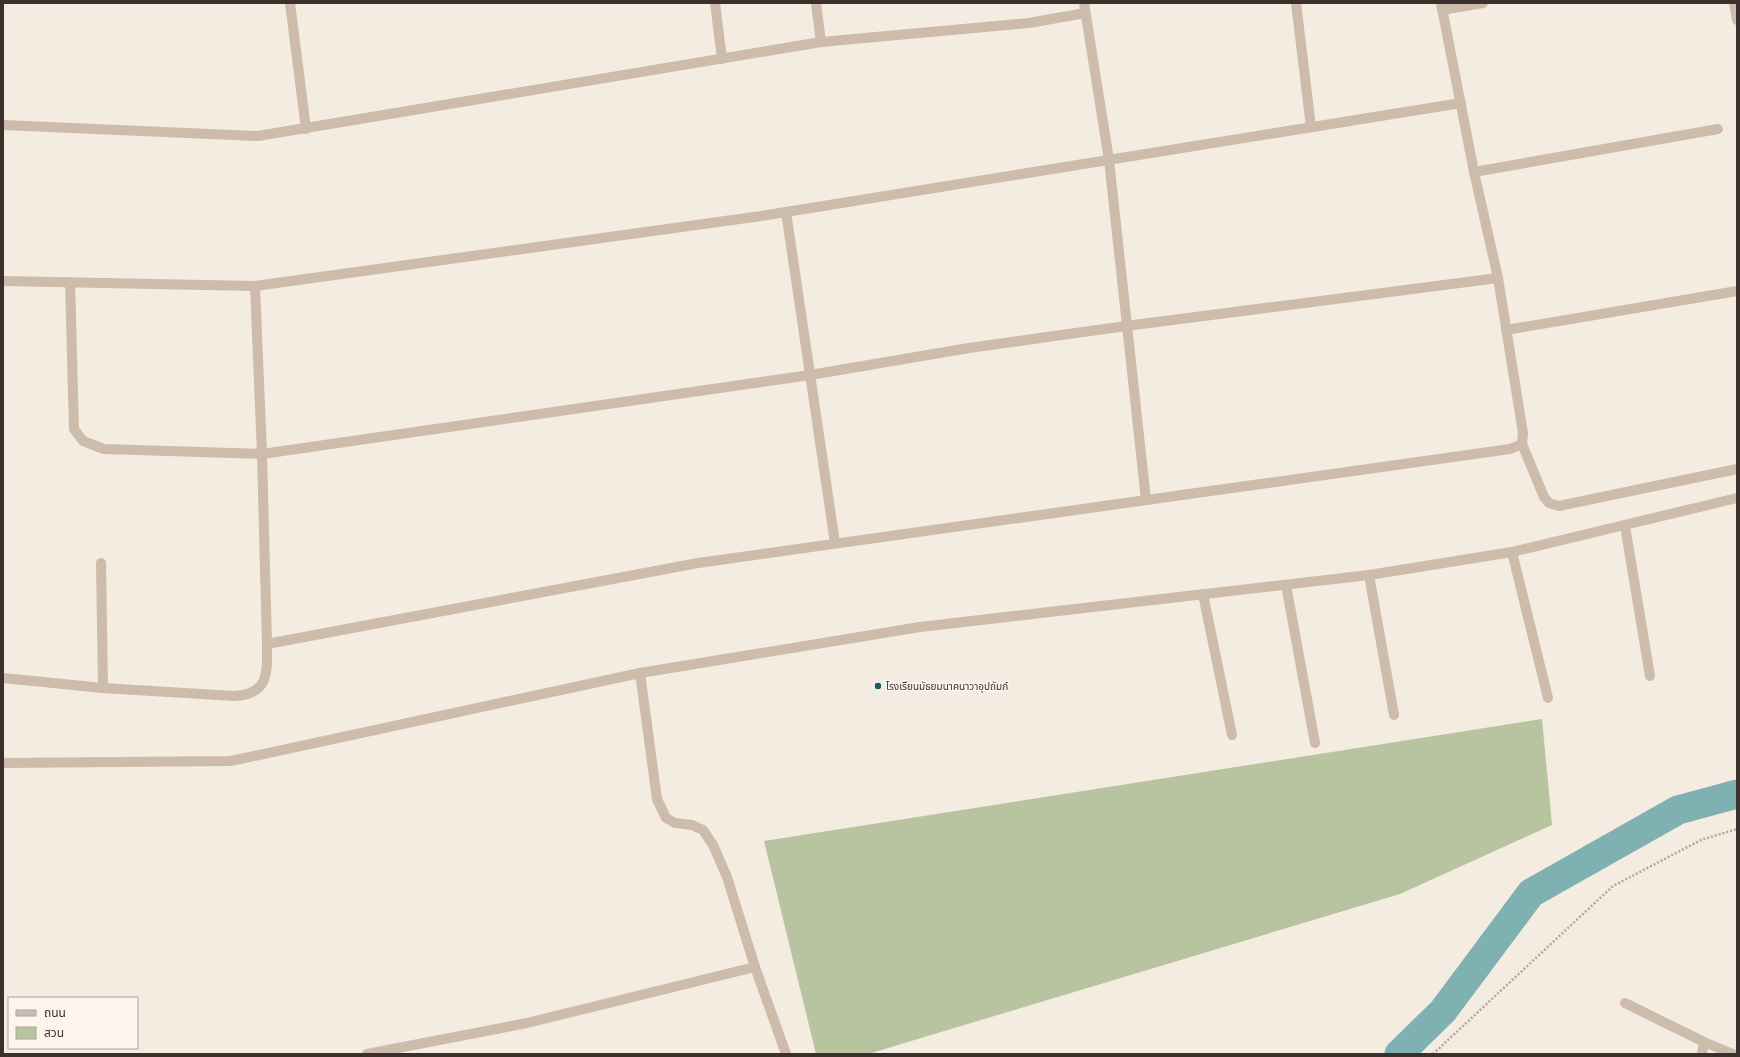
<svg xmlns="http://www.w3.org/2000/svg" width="1740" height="1057" font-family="'Titillium Web','Noto Sans Thai',sans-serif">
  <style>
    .green { fill: #b8c4a0 }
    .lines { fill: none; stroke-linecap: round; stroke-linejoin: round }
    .canal { stroke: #7fb0b2; stroke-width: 29 }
    .path { stroke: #b9a596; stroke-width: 2.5; stroke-dasharray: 2 2; stroke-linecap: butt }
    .lane { stroke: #cdbbac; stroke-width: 10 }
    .street { stroke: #cdbbac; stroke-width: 10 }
    .poi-dot { fill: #1f5a5e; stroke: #fbf5ee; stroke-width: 1.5 }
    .labels { text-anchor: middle; stroke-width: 3; stroke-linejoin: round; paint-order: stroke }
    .poi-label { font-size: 10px; fill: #3b302b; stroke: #fbf5ee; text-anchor: start }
  </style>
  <rect width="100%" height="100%" fill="#f4ebe1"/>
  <polygon class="green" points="1542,719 1552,825 1400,894 868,1054 816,1054 764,841"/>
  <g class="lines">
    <polyline class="canal" points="1399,1054 1443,1011 1531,893 1678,810 1737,794"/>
    <polyline class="path" points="1433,1054 1613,886 1701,840 1737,829"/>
    <g class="lane">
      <polyline points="1512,552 1548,698"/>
      <polyline points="1369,575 1394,715"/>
      <polyline points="1286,585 1315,743"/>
      <polyline points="1203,594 1232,735"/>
    </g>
    <g class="street">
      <polyline points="290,3 306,129"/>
      <polyline points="715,3 722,59"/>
      <polyline points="816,3 821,42"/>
      <polyline points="1084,3 1109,160 1146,500"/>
      <polyline points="1296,3 1311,127"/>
      <polyline points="1441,3 1474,172 1498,278 1523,433 1522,444 1544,497 1549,503 1559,506 1737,469"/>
      <polyline points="1734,3 1737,20"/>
      <polyline points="1442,10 1483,3"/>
      <polyline points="3,125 258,136 821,42 1029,23 1085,13"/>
      <polyline points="1474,172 1718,129"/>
      <polyline points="786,212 835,543"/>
      <polyline points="3,281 255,286 761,216 1461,103"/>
      <polyline points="70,282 74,429 83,441 104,449 262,454 810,375 969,348 1126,326 1498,278"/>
      <polyline points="1506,330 1737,291"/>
      <polyline points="1625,526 1650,676"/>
      <polyline points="101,563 103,688"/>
      <polyline points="267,644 698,563 1510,449 1522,444"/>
      <polyline points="640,673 657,799 666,818 675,823 692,825 703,830 713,845 727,877 755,967 786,1054"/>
      <path d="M3,678L103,688L234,696C270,694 267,672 267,644L262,454L255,286"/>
      <polyline points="3,763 231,761 640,673 920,627 1369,575 1512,552 1737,498"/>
      <polyline points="1625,1003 1704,1042 1733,1054"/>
      <polyline points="367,1054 527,1023 755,967"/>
      <polyline points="1702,1054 1704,1042"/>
    </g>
  </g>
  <circle class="poi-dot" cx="878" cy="686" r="4"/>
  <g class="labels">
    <g class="poi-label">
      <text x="886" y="690">โรงเรียนมัธยมนาคนาวาอุปถัมภ์</text>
    </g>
  </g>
  <rect width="1740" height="1057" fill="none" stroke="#3b302b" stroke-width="8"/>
  <rect x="8" y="997" width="130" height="52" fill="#fbf5ee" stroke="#aea6a0"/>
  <rect x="16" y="1010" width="20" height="6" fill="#cdbbac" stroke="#aea6a0"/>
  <text x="44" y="1017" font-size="12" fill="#3b302b">ถนน</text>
  <rect x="16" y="1027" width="20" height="12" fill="#b8c4a0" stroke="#aea6a0"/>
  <text x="44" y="1037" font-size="12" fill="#3b302b">สวน</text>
</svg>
